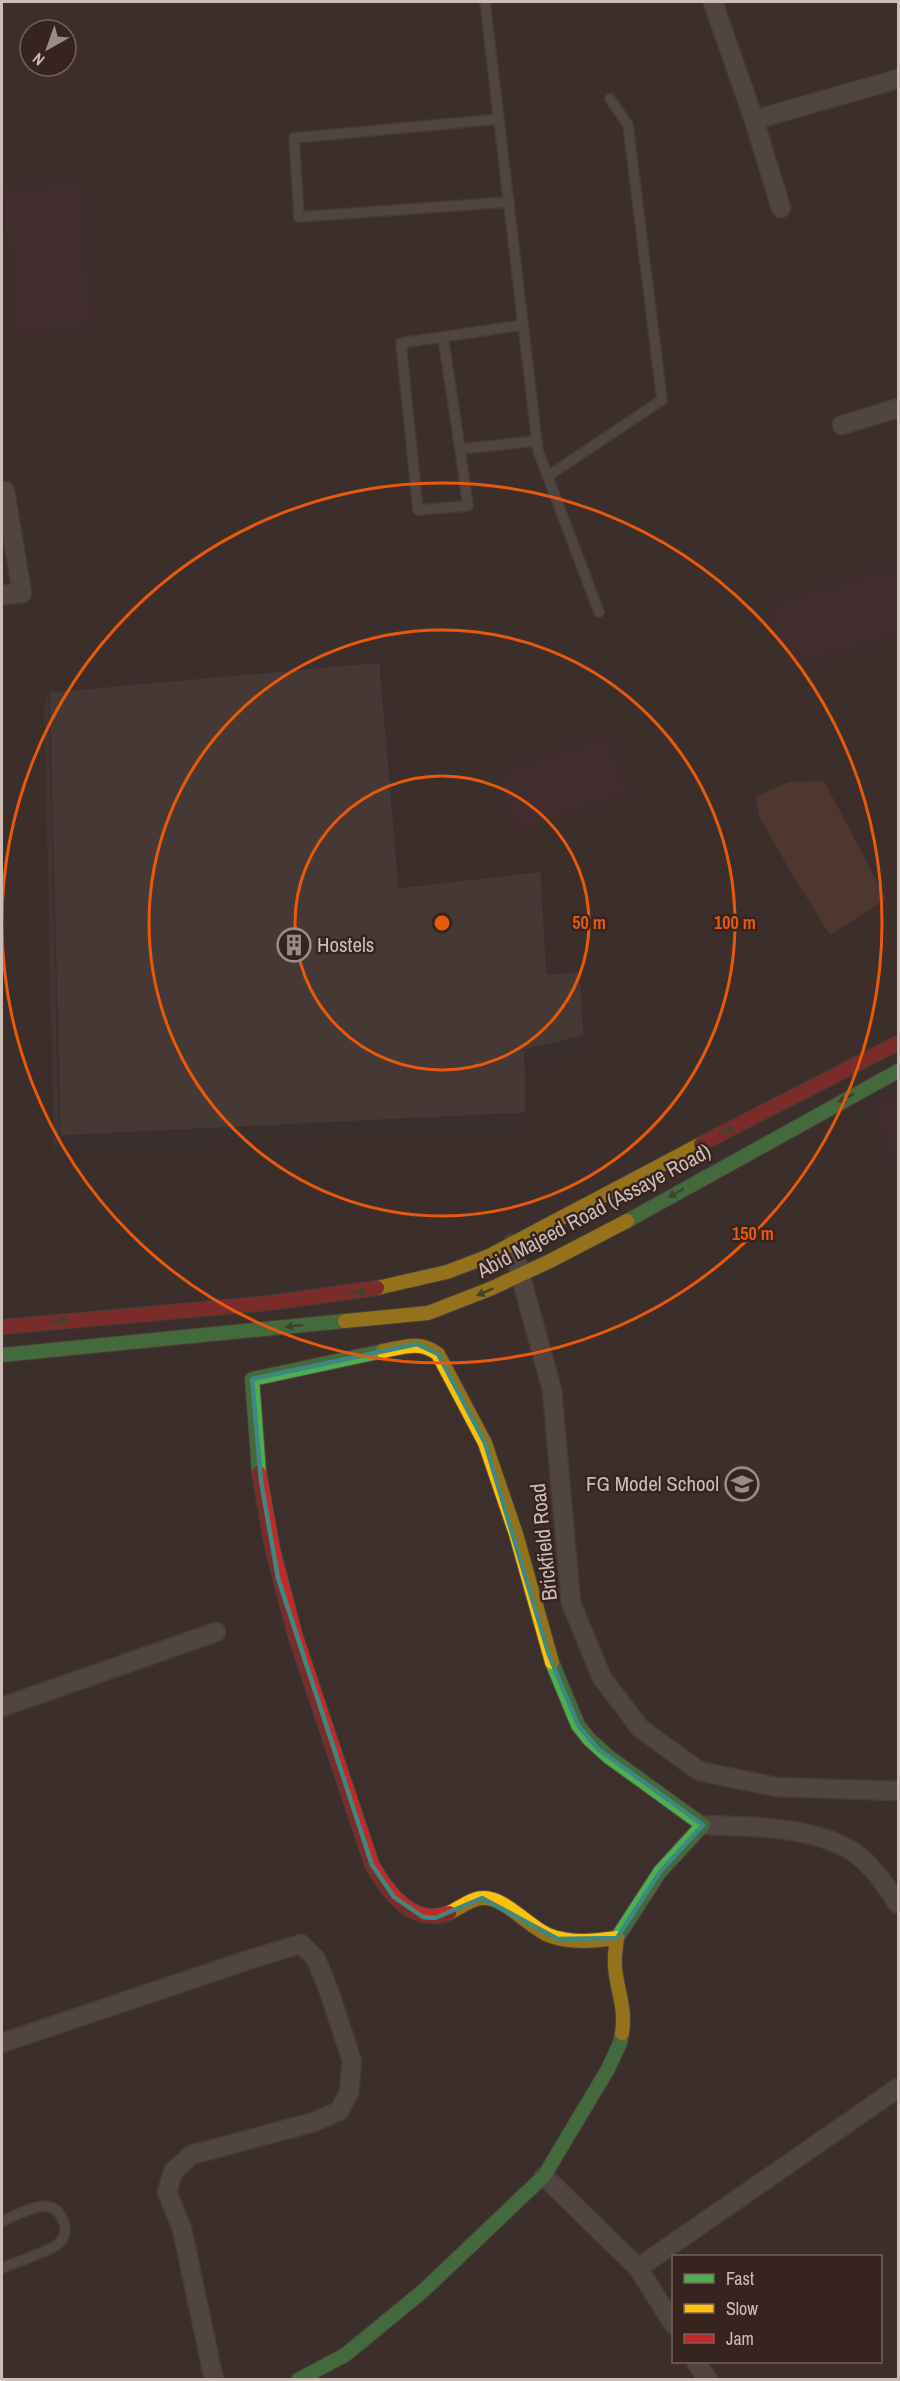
<svg xmlns="http://www.w3.org/2000/svg" width="900" height="2381" font-family="'Archivo Narrow',sans-serif">
  <style>
    .green { fill: #472b32 }
    .water { fill: #663f34 }
    .lines { fill: none; stroke-linecap: round; stroke-linejoin: round }
    .lane-casing { stroke: #554b48; stroke-width: 12 }
    .street-casing { stroke: #554b48; stroke-width: 21 }
    .fast-casing { stroke: #594d49; stroke-width: 16 }
    .slow-casing { stroke: #594d49; stroke-width: 16 }
    .jam-casing { stroke: #594d49; stroke-width: 16 }
    .lane { stroke: #6a605c; stroke-width: 9 }
    .street { stroke: #6a605c; stroke-width: 18 }
    .fast { stroke: #4caf50; stroke-width: 14 }
    .slow { stroke: #ffc107; stroke-width: 14 }
    .jam { stroke: #c62828; stroke-width: 14 }
    .wall { fill: #473b39 }
    .shaded-wall { fill: #39302e }
    .building { fill: #524542; stroke: #39302e; stroke-width: 1.5 }
    .oneway { fill: #405c32 }
    .marked { fill: none; stroke: #3e8880; stroke-width: 4.5; stroke-linejoin: round }
    .ring { fill: none; stroke: #e8590c; stroke-width: 3 }
    .labels { text-anchor: middle; stroke-width: 5; stroke-linejoin: round; paint-order: stroke }
    .poi-label { font-size: 21px; fill: #cdbcb6; stroke: #38241e; text-anchor: start }
    .street-label { font-size: 21px; fill: #cdbcb6; stroke: #38241e }
    .centre { fill: #e8590c; stroke: #38241e; stroke-width: 3 }
    .ring-label { font-size: 18px; text-anchor: middle; font-weight: bold; fill: #e8590c; stroke: #38241e; stroke-width: 5; stroke-linejoin: round; paint-order: stroke }
  </style>
  <rect width="100%" height="100%" fill="#3d2f2b"/>
  <g class="green">
    <polygon points="80,181 93,327 16,334 3,188"/>
    <polygon points="895,567 898,578 898,636 787,667 768,604"/>
    <polygon points="606,736 629,791 518,833 498,772"/>
    <polygon points="898,1092 898,1176 872,1107"/>
  </g>
  <polygon class="water" points="824,781 886,899 830,935 789,869 759,816 756,796 789,782"/>
  <g class="lines">
    <defs>
      <g id="lane">
        <polyline points="485,2 538,451 599,612"/>
        <polyline points="499,119 294,138 299,217 509,202"/>
        <polyline points="523,325 401,343 418,510 468,506 460,449 537,441"/>
        <polyline points="443,337 460,449"/>
        <polyline points="548,476 662,400 628,125 610,99"/>
        <path d="M2,2221C23,2213 54,2191 64,2223C67,2231 64,2239 58,2244C46,2253 16,2262 2,2268"/>
      </g>
      <g id="street">
        <polyline points="713,2 754,120 781,208"/>
        <polyline points="754,120 898,79"/>
        <polyline points="842,425 898,408"/>
        <polyline points="2,491 5,491 22,593 2,595"/>
        <polyline points="512,1244 552,1390 571,1603 602,1678 640,1728 699,1771 776,1787 898,1791"/>
        <polyline points="2,1707 216,1632"/>
        <path d="M703,1825C749,1826 823,1826 860,1857C876,1870 887,1888 898,1904"/>
        <polyline points="2,2043 251,1959 301,1944 316,1959 329,1991 352,2061 349,2093 339,2111 314,2122 191,2155 173,2172 167,2192 182,2229 214,2380"/>
        <polyline points="544,2176 638,2268 674,2325"/>
        <polyline points="638,2268 898,2088"/>
        <polyline points="696,2362 708,2380"/>
      </g>
      <g id="fast">
        <polyline points="627,1221 898,1071"/>
        <polyline points="2,1355 345,1321"/>
        <polyline points="259,1473 252,1379 383,1351"/>
        <polyline points="552,1662 578,1725 589,1739 609,1757 703,1825 660,1872 617,1938"/>
        <polyline points="298,2380 345,2355 423,2291 544,2176 608,2069 620,2043 622,2033"/>
      </g>
      <g id="slow">
        <polyline points="377,1288 447,1272 489,1256 701,1144"/>
        <polyline points="345,1321 428,1313 490,1289 550,1261 627,1221"/>
        <path d="M383,1351C404,1347 420,1340 438,1354L485,1443L516,1534L552,1662"/>
        <path d="M449,1913C460,1908 472,1898 483,1898C504,1897 528,1926 548,1935C570,1944 594,1941 617,1938C616,1947 614,1958 615,1967C617,1991 626,2007 622,2033"/>
      </g>
      <g id="jam">
        <polyline points="701,1144 898,1043"/>
        <polyline points="2,1327 269,1303 377,1288"/>
        <path d="M259,1473L273,1551L295,1635L372,1865C388,1893 413,1927 449,1913"/>
      </g>
    </defs>
    <use href="#lane" class="lane-casing"/>
    <use href="#street" class="street-casing"/>
    <use href="#fast" class="fast-casing"/>
    <use href="#slow" class="slow-casing"/>
    <use href="#jam" class="jam-casing"/>
    <use href="#lane" class="lane"/>
    <use href="#street" class="street"/>
    <use href="#fast" class="fast"/>
    <use href="#slow" class="slow"/>
    <use href="#jam" class="jam"/>
  </g>
  <polygon class="wall" points="49,692 399,888 547,974 579,1050 525,1064 526,1113 521,1127 54,1150 44,707"/>
  <g class="shaded-wall">
    <polygon points="563,2 577,2 562,5"/>
    <polygon points="584,1036 579,1050 520,1065 525,1050"/>
    <polygon points="526,1113 521,1127 54,1150 60,1136"/>
  </g>
  <polygon class="building" points="380,662 399,888 541,871 547,974 580,972 584,1036 525,1050 526,1113 60,1136 49,692"/>
  <defs><path id="oneway-solid" d="M-6-.8H1V-3.2L6.5 0L1 3.2V.8H-6Z" transform="scale(1.5)"/></defs>
  <g class="oneway">
    <use href="#oneway-solid" transform="translate(846 1098) rotate(153)"/>
    <use href="#oneway-solid" transform="translate(727 1131) rotate(-27)"/>
    <use href="#oneway-solid" transform="translate(676 1193) rotate(151)"/>
    <use href="#oneway-solid" transform="translate(358 1292) rotate(-9)"/>
    <use href="#oneway-solid" transform="translate(485 1292) rotate(156)"/>
    <use href="#oneway-solid" transform="translate(60 1321) rotate(-5)"/>
    <use href="#oneway-solid" transform="translate(294 1326) rotate(174)"/>
  </g>
  <path d="M0 0H900V2381H0ZM417,1344L438,1354L485,1443L549,1655L578,1725L598,1749L703,1825L660,1872L617,1938L558,1939L482,1898L435,1918L423,1917L394,1897L372,1865L278,1578L261,1481L252,1379Z" fill="#3d2f2b" fill-opacity=".55" fill-rule="evenodd"/>
  <path class="marked" d="M417,1344L438,1354L485,1443L549,1655L578,1725L598,1749L703,1825L660,1872L617,1938L558,1939L482,1898L435,1918L423,1917L394,1897L372,1865L278,1578L261,1481L252,1379Z"/>
  <g class="ring">
    <circle cx="442" cy="923" r="147"/>
    <circle cx="442" cy="923" r="293"/>
    <circle cx="442" cy="923" r="440"/>
  </g>
  <defs>
    <symbol id="building-ring" viewBox="-11 -11 22 22"><circle r="9.5" fill="#38241e" stroke="#9b8b85" stroke-width="1.5"/><path d="M-4-6H4V6H1V3H-1V6H-4ZM-2.5-4.3h1.7v1.8h-1.7ZM.8-4.3h1.7v1.8H.8ZM-2.5-1h1.7V.8h-1.7ZM.8-1h1.7V.8H.8Z" fill="#9b8b85"/></symbol>
    <symbol id="school-ring" viewBox="-11 -11 22 22"><circle r="9.5" fill="#38241e" stroke="#9b8b85" stroke-width="1.5"/><path d="M0-5L7-2L0 1L-7-2ZM-4 1L0 2.5L4 1V4Q0 6-4 4Z" fill="#9b8b85"/></symbol>
  </defs>
  <g fill-rule="evenodd">
    <use href="#building-ring" x="275" y="926" width="38" height="38"/>
    <use href="#school-ring" x="723" y="1465" width="38" height="38"/>
  </g>
  <g class="labels">
    <g class="poi-label">
      <text x="317" y="952">Hostels</text>
      <text x="719" y="1491" text-anchor="end">FG Model School</text>
    </g>
    <g class="street-label">
      <text transform="translate(594 1211) rotate(-28)" y="7">Abid Majeed Road (Assaye Road)</text>
      <text transform="translate(544 1542) rotate(-96)" y="7">Brickfield Road</text>
    </g>
  </g>
  <circle cx="442" cy="923" r="9" class="centre"/>
  <g class="ring-label">
    <text x="589" y="929">50 m</text>
    <text x="735" y="929">100 m</text>
    <text x="753" y="1240">150 m</text>
  </g>
  <rect width="900" height="2381" fill="none" stroke="#cdbcb6" stroke-width="6"/>
  <rect x="672" y="2255" width="210" height="108" fill="#38241e" stroke="#74615b" stroke-width="1.5"/>
  <rect x="684" y="2274" width="30" height="9" fill="#4caf50" stroke="#74615b" stroke-width="1.5"/>
  <text x="726" y="2285" font-size="18" fill="#cdbcb6">Fast</text>
  <rect x="684" y="2304" width="30" height="9" fill="#ffc107" stroke="#74615b" stroke-width="1.5"/>
  <text x="726" y="2315" font-size="18" fill="#cdbcb6">Slow</text>
  <rect x="684" y="2334" width="30" height="9" fill="#c62828" stroke="#74615b" stroke-width="1.5"/>
  <text x="726" y="2345" font-size="18" fill="#cdbcb6">Jam</text>
  <g transform="translate(48 48) rotate(220)"><circle r="28" fill="#38241e" stroke="#74615b" stroke-width="1.5"/>
  <path d="M0-4.5L10 22L0 15L-10 22Z" fill="#9b8b85"/>
  <text y="-9" font-size="16" font-weight="bold" text-anchor="middle" fill="#cdbcb6">N</text>
  </g>
</svg>
